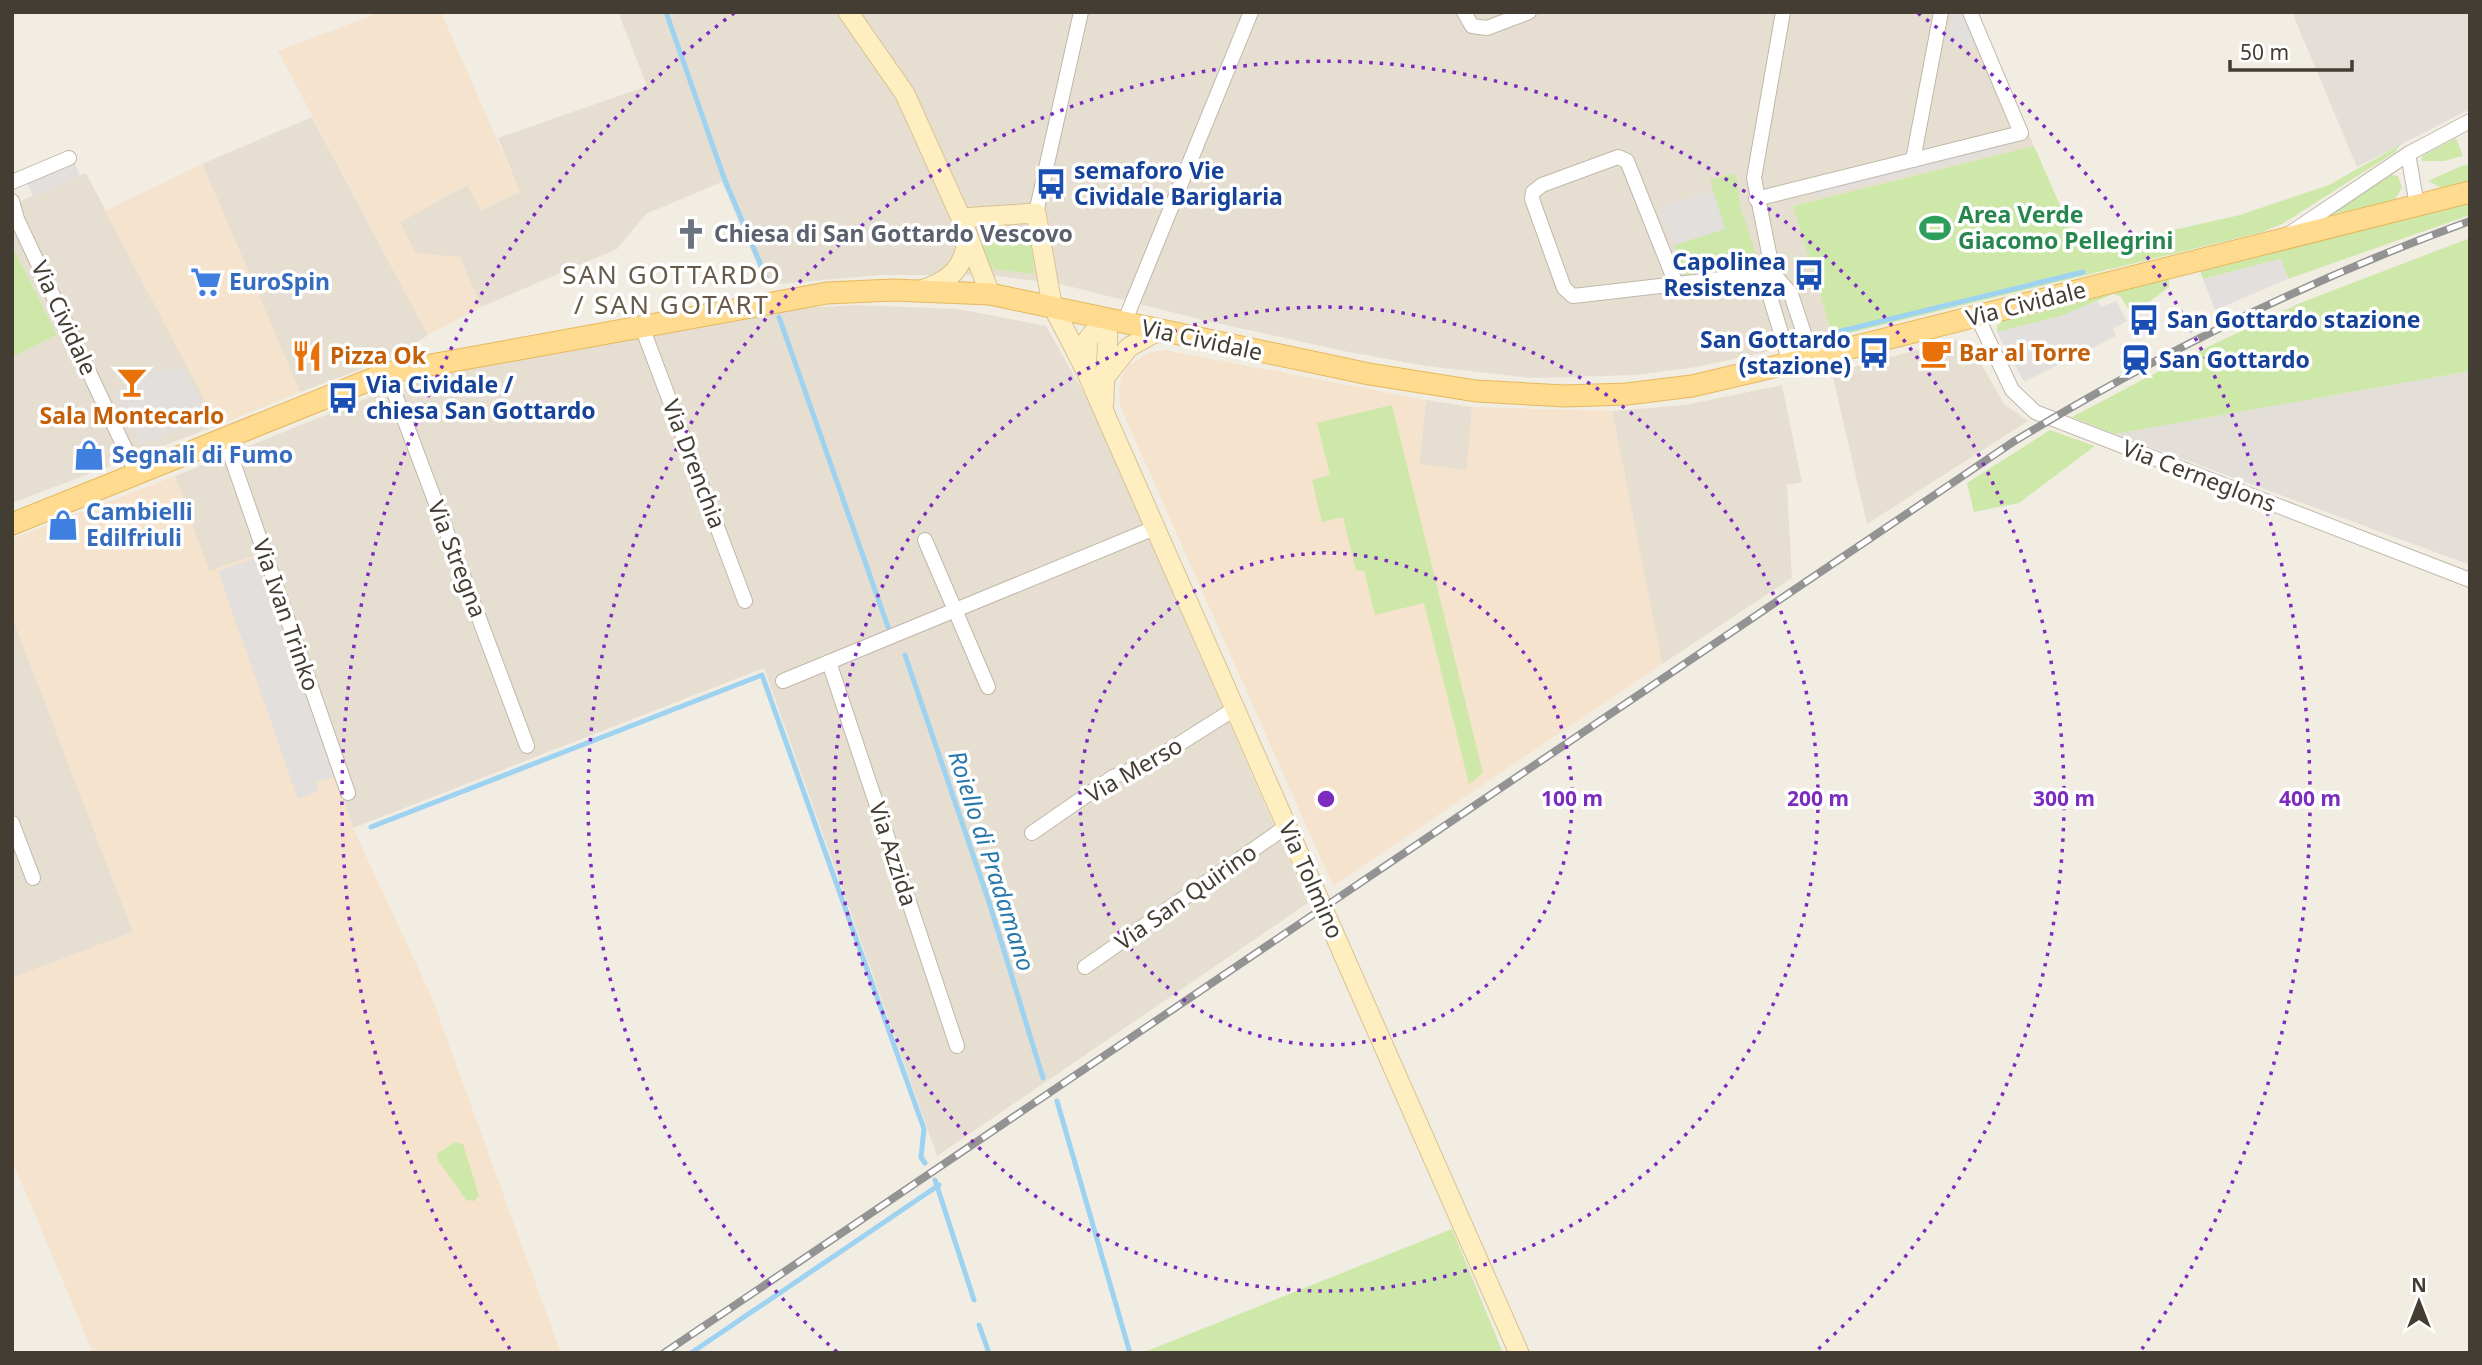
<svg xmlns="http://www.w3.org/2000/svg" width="2482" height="1365" font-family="'Noto Sans',sans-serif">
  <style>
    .residential { fill: #e6dfd1 }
    .commercial { fill: #f5e3cd }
    .industrial { fill: #e4ded8 }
    .green { fill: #cee8aa }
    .parking { fill: #e2dfdc }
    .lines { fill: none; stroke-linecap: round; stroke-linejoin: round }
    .stream { stroke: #9dd2f1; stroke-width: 5 }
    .street-casing { stroke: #c0b7a9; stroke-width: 16 }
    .secondary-casing { stroke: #d7c293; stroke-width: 21 }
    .primary-casing { stroke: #e6b85d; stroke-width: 23 }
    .street { stroke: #fff; stroke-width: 14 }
    .secondary { stroke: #ffeec0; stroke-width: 19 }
    .primary { stroke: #ffdb8f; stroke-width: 21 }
    .rail-casing { stroke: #939393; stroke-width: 8 }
    .rail { stroke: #fff; stroke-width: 5; stroke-dasharray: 16; stroke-linecap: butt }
    .ring { fill: none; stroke: #7b2cbf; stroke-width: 3.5; stroke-dasharray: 3.5 7 }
    .labels { text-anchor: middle; stroke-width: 7; stroke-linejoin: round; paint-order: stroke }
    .transit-label { font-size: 23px; font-weight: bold; fill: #164399; stroke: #fff; text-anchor: start }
    .leisure-label { font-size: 23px; font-weight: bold; fill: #27864d; stroke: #fff; text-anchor: start }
    .worship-label { font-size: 23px; font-weight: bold; fill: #5b616d; stroke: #fff; text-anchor: start }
    .shop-label { font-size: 23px; font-weight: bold; fill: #366cbe; stroke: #fff; text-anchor: start }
    .street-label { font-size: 23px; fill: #443d33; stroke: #fff }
    .food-label { font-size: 23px; font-weight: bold; fill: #c56008; stroke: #fff; text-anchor: start }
    .water-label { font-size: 24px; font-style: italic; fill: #2a78a9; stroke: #fff }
    .quarter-label { font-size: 26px; letter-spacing: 2px; fill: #675a4a; stroke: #fff }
    .centre { fill: #7b2cbf; stroke: #fff; stroke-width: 3.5 }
    .ring-label { font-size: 21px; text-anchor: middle; font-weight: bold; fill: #7b2cbf; stroke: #fff; stroke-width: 7; stroke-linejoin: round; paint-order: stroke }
  </style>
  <rect width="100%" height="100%" fill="#f2ede3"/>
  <g class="residential">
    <polygon points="618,12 1976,12 2034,146 1793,206 1833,337 1697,367 1636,375 1531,378 1426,366 1348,352 1203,320 1060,284 988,275 881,275 766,285 722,182 646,214 617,249 481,307 460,258 415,253 400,222 467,185 520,193 498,138 647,86"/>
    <polygon points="312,117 428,335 395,357 300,392 202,164"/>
    <polygon points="86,173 218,425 12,503 12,357 57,335 12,245 12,205"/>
    <polygon points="856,305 958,309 1046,326 1090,404 1308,903 937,1156 764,668 353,828 257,555 209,572 175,476 422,376 801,308"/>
    <polygon points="1953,340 1970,344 2004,404 2028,421 1867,524 1832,373"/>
    <polygon points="1782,385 1802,482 1787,485 1792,578 1662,664 1612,411 1685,405"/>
    <polygon points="1426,400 1472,407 1467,471 1419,464"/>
    <polygon points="12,616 133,932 12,978"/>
  </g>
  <g class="commercial">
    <polygon points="381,12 441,12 520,192 481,211 467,185 400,222 415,253 460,257 481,307 428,335 278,51"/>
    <polygon points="202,164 300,392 218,425 105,211"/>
    <polygon points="1165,350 1426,400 1419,464 1466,471 1472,407 1612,411 1662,664 1333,886 1120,406 1119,389 1122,376 1129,365 1151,352"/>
    <polygon points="175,476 209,571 257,555 353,828 432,998 561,1353 93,1353 12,1160 12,978 133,932 12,616 12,539"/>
  </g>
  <g class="industrial">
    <polygon points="2292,12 2470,12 2470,109 2357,167"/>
    <polygon points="2470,371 2470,565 2115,434"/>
  </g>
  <g class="green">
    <polygon points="2456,138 2463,156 2444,161 2422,161 2422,156"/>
    <polygon points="2400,145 2395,152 2282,224 2262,232 1833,337 1793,206 2034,146 2080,251 2240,215 2329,185"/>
    <polygon points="2466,164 2470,169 2470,182 2444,189 2428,181"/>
    <path d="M1730,174L1736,176C1740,187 1738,198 1741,209C1748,228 1754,247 1759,267L1686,275L1674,245L1724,229L1710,180Z"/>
    <polygon points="2391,175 2398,176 2402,187 2394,201 2332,214 2358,192"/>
    <polygon points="2470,203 2470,215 2288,279 2281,259 2203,279 2200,270"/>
    <polygon points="1012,228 1030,229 1034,274 987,268 982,241 994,231"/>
    <polygon points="2470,238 2470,371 2115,434 2072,417 2176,362 2300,303"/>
    <polygon points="12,245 57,335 12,357"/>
    <polygon points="2163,279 2169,280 2169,287 2132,315 2120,296 2113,294 2062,316 1997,332 1997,326 2005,319"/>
    <polygon points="1392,405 1483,773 1469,784 1424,603 1375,615 1364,571 1356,570 1343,517 1322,522 1312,480 1330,475 1317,423"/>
    <polygon points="2050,430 2095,446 2019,503 1974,512 1967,483"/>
    <polygon points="455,1142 463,1144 479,1196 474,1201 466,1200 438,1160 437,1154"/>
    <polygon points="1452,1229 1503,1353 1142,1353"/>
  </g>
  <g class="parking">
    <polygon points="1953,12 1964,12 1977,48 1947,43"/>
    <polygon points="1999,139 2002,151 1813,197 1810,185"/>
    <polygon points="74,162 80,176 33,196 27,183"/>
    <polygon points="1713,190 1725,229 1674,245 1658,208"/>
    <polygon points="2281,259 2288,279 2215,310 2203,279"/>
    <polygon points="2097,301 2101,307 2116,301 2127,321 2113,329 2116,336 2024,382 1997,332 2062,316"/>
    <polygon points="168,365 172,372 183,367 204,407 191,412 196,422 141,445 114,392"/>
    <polygon points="550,402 556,414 523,425 519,415"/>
    <polygon points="258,557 335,776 316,782 319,791 298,799 218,571"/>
  </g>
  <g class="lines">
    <g class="stream">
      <polyline points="666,12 724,178 768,282"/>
      <polyline points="779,317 888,627"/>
      <polyline points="1837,332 2083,272"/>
      <polyline points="905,655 989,902 1043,1078"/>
      <polyline points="371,827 762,675 924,1129 921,1157 925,1163"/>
      <polyline points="1057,1101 1130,1353"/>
      <polyline points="935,1180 974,1300"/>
      <polyline points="979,1325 989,1353"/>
      <polyline points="691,1353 939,1185"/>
    </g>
    <defs>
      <g id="street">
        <polyline points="1464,12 1472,26 1487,28 1529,12"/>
        <polyline points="1783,12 1754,178 1773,273 1771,300 1790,363"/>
        <polyline points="2408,154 2417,205"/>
        <polyline points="1913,160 1941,12"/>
        <polyline points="12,182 69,158"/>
        <polyline points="1756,199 2021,133 1970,12"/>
        <polyline points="12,201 17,219 136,472"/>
        <polyline points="1036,213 1081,12"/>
        <polyline points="2289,234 2408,154 2470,121"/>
        <polyline points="1773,273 1791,294 1812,358"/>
        <polyline points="1676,284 1627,161 1618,157 1542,185 1533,192 1532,199 1564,288 1573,296 1773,273"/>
        <polyline points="1977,316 2012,390 2035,412 2470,580"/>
        <polyline points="1124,323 1251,12"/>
        <polyline points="642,327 745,601"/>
        <polyline points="387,373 527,746"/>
        <polyline points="224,436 348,793"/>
        <polyline points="925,540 988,687"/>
        <polyline points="829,662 957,1046"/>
        <polyline points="783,681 1157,527"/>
        <polyline points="12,823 33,878"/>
        <polyline points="1032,833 1113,777 1149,763 1236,708"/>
        <polyline points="1085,967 1287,826"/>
      </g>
      <g id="secondary">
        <polyline points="848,12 905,94 961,218 990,294"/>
        <polyline points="961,218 1036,213 1052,305 1085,369"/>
        <path d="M921,290C950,281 965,268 967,237"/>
        <polyline points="1106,318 1088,339 1086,371 1519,1353"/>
        <polyline points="1106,376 1129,347 1158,331"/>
        <path d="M1104,403C1103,374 1111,346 1106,318"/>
      </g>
      <polyline id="primary" points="12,524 387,373 827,293 893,290 990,294 1369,374 1476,391 1564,396 1627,394 1692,386 1790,363 2470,192"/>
    </defs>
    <use href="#street" class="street-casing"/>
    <use href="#secondary" class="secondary-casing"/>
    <use href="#primary" class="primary-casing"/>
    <use href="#street" class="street"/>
    <use href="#secondary" class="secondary"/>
    <use href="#primary" class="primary"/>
    <defs>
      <path id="rail" d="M664,1353L2013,442C2158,354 2310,279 2470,221"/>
    </defs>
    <use href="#rail" class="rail-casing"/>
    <use href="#rail" class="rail"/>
  </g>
  <g class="ring">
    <circle cx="1326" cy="799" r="246"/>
    <circle cx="1326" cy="799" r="492"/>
    <path d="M837 1352A738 738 0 1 1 1815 1352"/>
    <path d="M510 1349A984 984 0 0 1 734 13M1918 13A984 984 0 0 1 2142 1349"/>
  </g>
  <defs>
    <symbol id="bus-bare" viewBox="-9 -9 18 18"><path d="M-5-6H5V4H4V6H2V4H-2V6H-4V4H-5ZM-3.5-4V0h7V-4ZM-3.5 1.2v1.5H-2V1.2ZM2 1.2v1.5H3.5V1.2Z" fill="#1a4fb4" stroke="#fff" stroke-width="2.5" paint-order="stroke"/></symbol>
    <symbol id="stadium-bare" viewBox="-9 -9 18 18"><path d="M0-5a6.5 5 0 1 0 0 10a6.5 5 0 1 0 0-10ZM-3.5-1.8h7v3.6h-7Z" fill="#2e9e5b" stroke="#fff" stroke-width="2.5" paint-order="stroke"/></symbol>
    <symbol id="church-bare" viewBox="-9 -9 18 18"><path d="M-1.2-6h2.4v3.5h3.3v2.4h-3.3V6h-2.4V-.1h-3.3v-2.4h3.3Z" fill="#6b7280" stroke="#fff" stroke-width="2.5" paint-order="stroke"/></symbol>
    <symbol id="supermarket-bare" viewBox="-9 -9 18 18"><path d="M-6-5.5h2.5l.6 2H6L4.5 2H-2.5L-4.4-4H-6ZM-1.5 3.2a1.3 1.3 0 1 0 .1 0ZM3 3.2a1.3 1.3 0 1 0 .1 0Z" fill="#3f7fe0" stroke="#fff" stroke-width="2.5" paint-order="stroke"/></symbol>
    <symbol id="cafe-bare" viewBox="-9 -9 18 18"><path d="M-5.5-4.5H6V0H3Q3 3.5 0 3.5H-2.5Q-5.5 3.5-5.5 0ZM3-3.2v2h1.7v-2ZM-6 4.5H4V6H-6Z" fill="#e8710a" stroke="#fff" stroke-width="2.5" paint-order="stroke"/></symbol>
    <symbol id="restaurant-bare" viewBox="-9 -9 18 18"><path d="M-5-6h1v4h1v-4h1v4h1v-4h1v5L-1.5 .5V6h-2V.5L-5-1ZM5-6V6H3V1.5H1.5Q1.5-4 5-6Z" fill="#e8710a" stroke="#fff" stroke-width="2.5" paint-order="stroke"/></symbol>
    <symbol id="station-bare" viewBox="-9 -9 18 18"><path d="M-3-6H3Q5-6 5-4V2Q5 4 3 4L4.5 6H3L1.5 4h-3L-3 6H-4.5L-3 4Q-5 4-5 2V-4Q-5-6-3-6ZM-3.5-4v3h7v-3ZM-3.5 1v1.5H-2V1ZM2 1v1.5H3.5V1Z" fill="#1a4fb4" stroke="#fff" stroke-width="2.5" paint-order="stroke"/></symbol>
    <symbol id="bar-bare" viewBox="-9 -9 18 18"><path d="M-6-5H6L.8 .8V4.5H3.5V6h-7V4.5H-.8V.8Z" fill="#e8710a" stroke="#fff" stroke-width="2.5" paint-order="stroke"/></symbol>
    <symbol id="shop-bare" viewBox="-9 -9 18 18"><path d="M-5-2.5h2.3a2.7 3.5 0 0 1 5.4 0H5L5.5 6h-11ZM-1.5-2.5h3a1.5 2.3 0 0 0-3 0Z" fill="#3f7fe0" stroke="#fff" stroke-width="2.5" paint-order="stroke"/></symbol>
  </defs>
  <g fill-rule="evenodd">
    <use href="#bus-bare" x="1029" y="162" width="44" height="44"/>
    <use href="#stadium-bare" x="1913" y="206" width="44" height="44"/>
    <use href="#church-bare" x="669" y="212" width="44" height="44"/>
    <use href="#bus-bare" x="1787" y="253" width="44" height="44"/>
    <use href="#supermarket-bare" x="184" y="260" width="44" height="44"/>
    <use href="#bus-bare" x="2122" y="298" width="44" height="44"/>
    <use href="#bus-bare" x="1852" y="331" width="44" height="44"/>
    <use href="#cafe-bare" x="1914" y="331" width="44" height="44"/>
    <use href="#restaurant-bare" x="285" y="334" width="44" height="44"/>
    <use href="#station-bare" x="2114" y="338" width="44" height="44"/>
    <use href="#bar-bare" x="110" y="360" width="44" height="44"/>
    <use href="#bus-bare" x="321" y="376" width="44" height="44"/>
    <use href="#shop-bare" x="67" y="433" width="44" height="44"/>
    <use href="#shop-bare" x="41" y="503" width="44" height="44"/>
  </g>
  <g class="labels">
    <g class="transit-label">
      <text x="1074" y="179">semaforo Vie<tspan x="1074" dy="26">Cividale Bariglaria</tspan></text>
      <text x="1786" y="270" text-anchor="end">Capolinea<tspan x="1786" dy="26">Resistenza</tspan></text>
      <text x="2167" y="328">San Gottardo stazione</text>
      <text x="1851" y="348" text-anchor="end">San Gottardo<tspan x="1851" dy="26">(stazione)</tspan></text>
      <text x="2159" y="368">San Gottardo</text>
      <text x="366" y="393">Via Cividale /<tspan x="366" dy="26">chiesa San Gottardo</tspan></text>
    </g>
    <g class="leisure-label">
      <text x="1958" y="223">Area Verde<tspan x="1958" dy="26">Giacomo Pellegrini</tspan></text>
    </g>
    <g class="worship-label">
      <text x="714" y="242">Chiesa di San Gottardo Vescovo</text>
    </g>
    <g class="shop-label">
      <text x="229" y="290">EuroSpin</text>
      <text x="112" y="463">Segnali di Fumo</text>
      <text x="86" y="520">Cambielli<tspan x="86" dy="26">Edilfriuli</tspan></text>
    </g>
    <g class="street-label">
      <text transform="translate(2026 304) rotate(-14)" y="8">Via Cividale</text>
      <text transform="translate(64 318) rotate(65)" y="8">Via Cividale</text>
      <text transform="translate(1202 340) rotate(12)" y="8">Via Cividale</text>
      <text transform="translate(694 464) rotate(69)" y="8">Via Drenchia</text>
      <text transform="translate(2199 476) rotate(21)" y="8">Via Cerneglons</text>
      <text transform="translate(457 559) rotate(69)" y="8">Via Stregna</text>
      <text transform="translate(286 615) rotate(71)" y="8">Via Ivan Trinko</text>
      <text transform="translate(1134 770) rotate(-30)" y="8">Via Merso</text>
      <text transform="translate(893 854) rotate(72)" y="8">Via Azzida</text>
      <text transform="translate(1311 880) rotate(66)" y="8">Via Tolmino</text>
      <text transform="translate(1186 897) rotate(-35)" y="8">Via San Quirino</text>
    </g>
    <g class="food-label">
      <text x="1959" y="361">Bar al Torre</text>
      <text x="330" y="364">Pizza Ok</text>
      <text x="132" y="424" text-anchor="middle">Sala Montecarlo</text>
    </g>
    <g class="water-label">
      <text transform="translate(991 861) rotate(72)" y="8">Roiello di Pradamano</text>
    </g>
    <g class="quarter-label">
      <text x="672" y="284">SAN GOTTARDO<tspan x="672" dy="30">/ SAN GOTART</tspan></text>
    </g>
  </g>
  <circle cx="1326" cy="799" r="10" class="centre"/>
  <g class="ring-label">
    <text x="1572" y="806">100 m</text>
    <text x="1818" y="806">200 m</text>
    <text x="2064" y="806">300 m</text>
    <text x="2310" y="806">400 m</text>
  </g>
  <rect width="2482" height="1365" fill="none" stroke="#443d33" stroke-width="28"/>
  <g transform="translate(2419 1302)" stroke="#ffffff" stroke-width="5" paint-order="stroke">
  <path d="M0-5L12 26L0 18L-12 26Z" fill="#443d33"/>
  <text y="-10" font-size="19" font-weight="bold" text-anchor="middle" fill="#443d33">N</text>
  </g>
  <path d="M2230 60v10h122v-10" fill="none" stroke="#443d33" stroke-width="3.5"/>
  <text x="2240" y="60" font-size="21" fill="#443d33" stroke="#ffffff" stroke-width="5" paint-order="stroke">50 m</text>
</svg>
